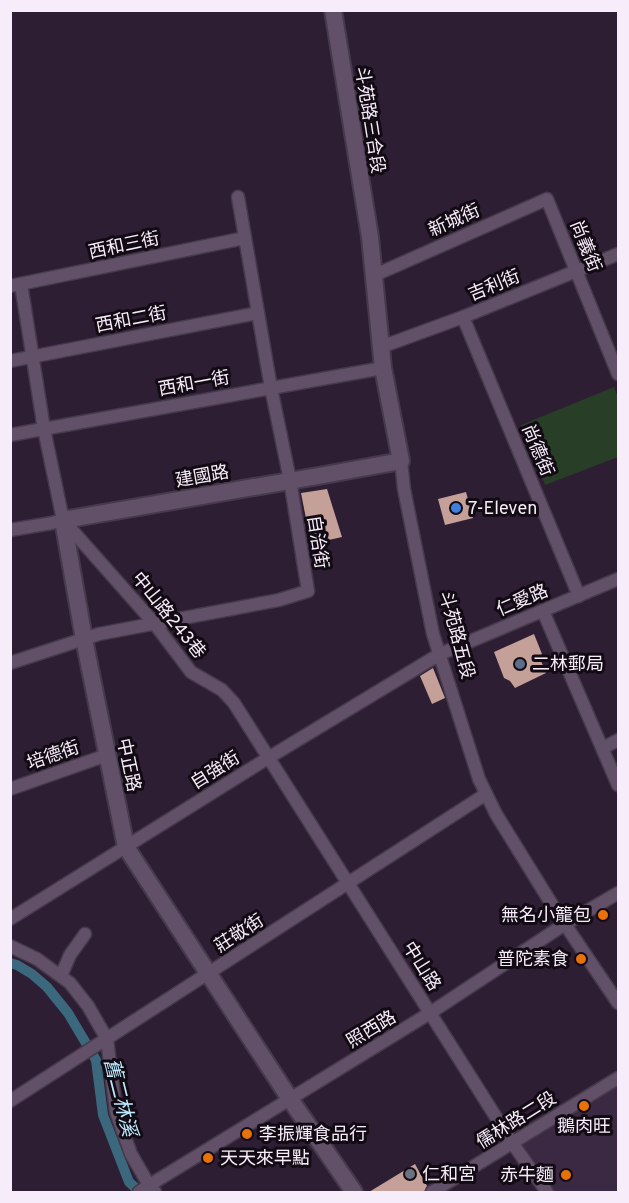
<svg xmlns="http://www.w3.org/2000/svg" width="629" height="1203" font-family="Overpass,'Noto Sans TC',sans-serif">
  <style>
    .built { fill: #3b2842 }
    .green { fill: #283e27 }
    .lines { fill: none; stroke-linecap: round; stroke-linejoin: round }
    .canal { stroke: #3b687c; stroke-width: 10 }
    .building { fill: #c4a099 }
    .minor-casing { stroke: #46394b; stroke-width: 15 }
    .secondary-casing { stroke: #46394b; stroke-width: 20 }
    .minor { stroke: #615067; stroke-width: 12 }
    .secondary { stroke: #615067; stroke-width: 16 }
    .shop-dot { fill: #3f7fe0; stroke: #120b14; stroke-width: 2 }
    .service-dot { fill: #5c6f8a; stroke: #120b14; stroke-width: 2 }
    .food-dot { fill: #e8710a; stroke: #120b14; stroke-width: 2 }
    .worship-dot { fill: #6b7280; stroke: #120b14; stroke-width: 2 }
    .labels { text-anchor: middle; stroke-width: 6; stroke-linejoin: round; paint-order: stroke }
    .street-label { font-size: 18px; fill: #f6ecfa; stroke: #120b14 }
    .poi-label { font-size: 18px; fill: #f6ecfa; stroke: #120b14; text-anchor: start }
    .water-label { font-size: 20px; font-style: italic; fill: #bde9fe; stroke: #120b14 }
  </style>
  <rect width="100%" height="100%" fill="#2d1e33"/>
  <polygon class="built" points="618,1085 618,1192 553,1192 520,1144"/>
  <polygon class="green" points="614,387 618,397 618,457 545,485 521,425"/>
  <g class="lines">
    <polyline class="canal" points="10,963 17,965 32,974 47,987 68,1013 96,1060 103,1115 129,1182 140,1192"/>
  </g>
  <g class="building">
    <polygon points="327,489 342,537 311,544 301,493"/>
    <polygon points="466,492 473,518 445,525 438,499"/>
    <polygon points="534,634 542,654 539,656 546,673 515,688 510,681 504,678 494,652"/>
    <polygon points="433,668 445,698 432,704 420,676"/>
    <polygon points="415,1164 427,1186 424,1192 369,1192"/>
  </g>
  <g class="lines">
    <defs>
      <g id="minor">
        <polyline points="375,275 547,199 618,374"/>
        <polyline points="21,284 44,429 63,520 154,623 191,672 222,690 234,703 513,1144 547,1192"/>
        <polyline points="10,286 245,238"/>
        <polyline points="463,317 579,596"/>
        <polyline points="381,347 463,317 618,254"/>
        <polyline points="10,361 258,313"/>
        <polyline points="10,435 383,368"/>
        <polyline points="401,461 404,489 433,634 479,779 496,814 556,911 618,1003"/>
        <polyline points="10,530 52,523 63,520"/>
        <polyline points="543,611 618,785"/>
        <polyline points="10,663 99,634 279,600 308,591 290,480 271,388 238,197"/>
        <polyline points="603,748 618,740"/>
        <polyline points="10,789 107,755"/>
        <polyline points="10,919 268,758 440,654 618,579"/>
        <polyline points="10,946 37,959 70,983 88,1006 107,1039 116,1112 131,1154 149,1185 155,1192"/>
        <polyline points="61,976 70,955 85,934"/>
        <polyline points="10,1101 486,794"/>
        <polyline points="139,1192 148,1186 430,1013 565,924 618,893"/>
        <polyline points="432,1192 618,1078"/>
      </g>
      <polyline id="secondary" points="333,10 370,237 383,368 401,461 324,475 63,520 84,639 126,847 290,1099 354,1192"/>
    </defs>
    <use href="#minor" class="minor-casing"/>
    <use href="#secondary" class="secondary-casing"/>
    <use href="#minor" class="minor"/>
    <use href="#secondary" class="secondary"/>
  </g>
  <circle class="shop-dot" cx="456" cy="508" r="6"/>
  <circle class="service-dot" cx="520" cy="664" r="6"/>
  <g class="food-dot">
    <circle cx="603" cy="915" r="6"/>
    <circle cx="581" cy="959" r="6"/>
    <circle cx="584" cy="1106" r="6"/>
    <circle cx="247" cy="1134" r="6"/>
    <circle cx="208" cy="1158" r="6"/>
    <circle cx="566" cy="1175" r="6"/>
  </g>
  <circle class="worship-dot" cx="410" cy="1174" r="6"/>
  <g class="labels">
    <g class="street-label">
      <text transform="translate(370 120) rotate(81)" y="6">斗苑路三合段</text>
      <text transform="translate(454 220) rotate(-24)" y="6">新城街</text>
      <text transform="translate(124 245) rotate(-12)" y="6">西和三街</text>
      <text transform="translate(586 246) rotate(68)" y="6">尚義街</text>
      <text transform="translate(494 285) rotate(-22)" y="6">吉利街</text>
      <text transform="translate(131 319) rotate(-11)" y="6">西和二街</text>
      <text transform="translate(194 383) rotate(-10)" y="6">西和一街</text>
      <text transform="translate(538 450) rotate(67)" y="6">尚德街</text>
      <text transform="translate(202 476) rotate(-10)" y="6">建國路</text>
      <text transform="translate(318 542) rotate(81)" y="6">自治街</text>
      <text transform="translate(522 600) rotate(-23)" y="6">仁愛路</text>
      <text transform="translate(169 615) rotate(51)" y="6">中山路243巷</text>
      <text transform="translate(457 635) rotate(75)" y="6">斗苑路五段</text>
      <text transform="translate(53 755) rotate(-19)" y="6">培德街</text>
      <text transform="translate(129 765) rotate(78)" y="6">中正路</text>
      <text transform="translate(215 770) rotate(-32)" y="6">自強街</text>
      <text transform="translate(239 933) rotate(-33)" y="6">莊敬街</text>
      <text transform="translate(422 966) rotate(58)" y="6">中山路</text>
      <text transform="translate(371 1029) rotate(-31)" y="6">照西路</text>
      <text transform="translate(516 1120) rotate(-32)" y="6">儒林路二段</text>
    </g>
    <g class="poi-label">
      <text x="468" y="514">7-Eleven</text>
      <text x="532" y="670">二林郵局</text>
      <text x="591" y="921" text-anchor="end">無名小籠包</text>
      <text x="569" y="965" text-anchor="end">普陀素食</text>
      <text x="584" y="1132" text-anchor="middle">鵝肉旺</text>
      <text x="259" y="1140">李振輝食品行</text>
      <text x="220" y="1164">天天來早點</text>
      <text x="422" y="1180">仁和宮</text>
      <text x="554" y="1181" text-anchor="end">赤牛麵</text>
    </g>
    <g class="water-label">
      <text transform="translate(121 1097) rotate(76)" y="7">舊二林溪</text>
    </g>
  </g>
  <rect width="629" height="1203" fill="none" stroke="#f6ecfa" stroke-width="24"/>
</svg>
